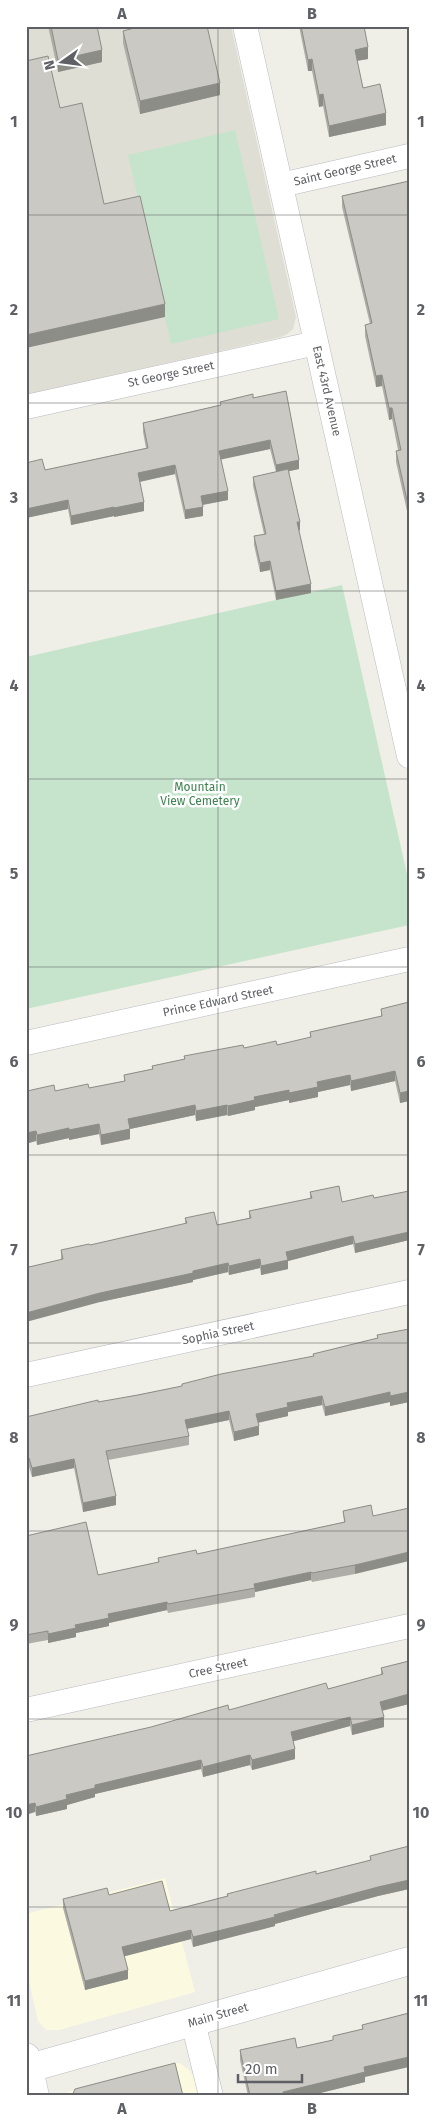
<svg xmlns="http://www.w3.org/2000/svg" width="435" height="2122" font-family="'Fira Sans',sans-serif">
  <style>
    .commercial { fill: #fbfae0 }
    .education { fill: #dfded5 }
    .green { fill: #c6e4cc }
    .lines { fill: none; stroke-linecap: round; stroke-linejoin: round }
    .minor-casing { stroke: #b9babf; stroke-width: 25 }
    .secondary-casing { stroke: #babbc1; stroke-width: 29 }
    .minor { stroke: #fff; stroke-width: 24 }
    .secondary { stroke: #fff; stroke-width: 28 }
    .wall { fill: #aeada8 }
    .shaded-wall { fill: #8d8d88 }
    .building { fill: #cac9c3; stroke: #8d8d88 }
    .grid { fill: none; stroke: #5e6065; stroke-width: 1; stroke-opacity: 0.55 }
    .labels { text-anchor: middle; stroke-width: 5; stroke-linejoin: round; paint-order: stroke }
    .street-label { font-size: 12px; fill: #5e6065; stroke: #fff }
    .park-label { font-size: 12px; fill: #3f8351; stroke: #fff }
    .neatline { fill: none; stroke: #5e6065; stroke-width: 2 }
    .grid-label { font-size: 16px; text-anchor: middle; font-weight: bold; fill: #5e6065 }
  </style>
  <rect width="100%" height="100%" fill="#efefe7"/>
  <g class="commercial">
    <polygon points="165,1878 195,1992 59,2030 46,2030 38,2021 26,1967 26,1914"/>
    <polygon points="171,2063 180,2063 188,2069 194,2076 198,2096 64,2096 68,2092"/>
  </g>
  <polygon class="education" points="26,26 231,26 296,317 293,329 287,334 281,337 26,395"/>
  <g class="green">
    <polygon points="235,130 279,319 171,344 128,155"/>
    <polygon points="342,585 409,883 409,925 26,1009 26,657"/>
  </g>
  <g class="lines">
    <defs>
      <g id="minor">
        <polyline points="245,26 409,756"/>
        <polyline points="281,185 409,156"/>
        <polyline points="26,407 316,343"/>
        <polyline points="26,1043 409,959"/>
        <polyline points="26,1375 409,1292"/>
        <polyline points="26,1710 409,1626"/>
        <polyline points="193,2022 211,2096"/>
      </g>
      <g id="secondary">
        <polyline points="26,2057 35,2096"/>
        <polyline points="26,2069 409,1961"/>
      </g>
    </defs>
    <use href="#minor" class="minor-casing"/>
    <use href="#secondary" class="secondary-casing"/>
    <use href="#minor" class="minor"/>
    <use href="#secondary" class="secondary"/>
  </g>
  <g class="wall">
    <polygon points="48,26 97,26 102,62 58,72"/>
    <polygon points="299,26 364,26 368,59 357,61 363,88 386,125 329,137 323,106 319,107 312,71 308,71"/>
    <polygon points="123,31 220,95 140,114 123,43"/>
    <polygon points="409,181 409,520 396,462 396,451 398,450 392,419 389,420 382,386 376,387 365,336 365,325 370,324 342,207 342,196"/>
    <polygon points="253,398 299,469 289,471 300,530 299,531 311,593 276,600 270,570 260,572 254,545 254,536 264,534 253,486 253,477 276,472 270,449 221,459 228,500 203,505 203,516 185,519 175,474 140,482 144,511 114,517 114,516 71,525 68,509 26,518 26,463 45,470 146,448 143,432 143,423 220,405 220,402"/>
    <polygon points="409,1002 409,1101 400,1103 395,1081 351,1091 350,1085 318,1092 318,1097 289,1103 289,1100 255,1107 255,1110 228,1116 227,1115 196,1121 195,1115 130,1129 130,1139 101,1145 99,1134 69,1140 69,1138 37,1145 27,1097 27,1091 55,1091 89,1088 124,1081 124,1075 152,1069 152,1066 184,1059 184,1056 277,1045 310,1038 310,1032 381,1016 381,1009"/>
    <polygon points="409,1191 409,1240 355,1253 353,1244 288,1261 288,1269 261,1275 260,1268 229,1275 228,1272 193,1280 193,1282 100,1302 29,1267 61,1260 61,1250 90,1245 185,1224 185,1218 217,1225 249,1218 249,1211 310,1199 310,1192 342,1202 374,1198"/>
    <polygon points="409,1329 409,1402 390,1406 390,1402 325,1416 322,1405 288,1412 288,1416 258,1423 259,1435 234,1441 229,1420 187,1429 189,1436 189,1445 108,1460 116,1505 83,1512 74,1468 32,1477 29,1467 26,1467 26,1417 182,1386 182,1384 313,1356 313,1354 377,1338 377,1335"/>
    <polygon points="371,1505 355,1574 312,1582 311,1580 255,1592 255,1597 168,1613 167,1610 109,1623 109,1626 76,1633 76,1637 48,1643 48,1640 26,1644 26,1536 98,1575 158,1562 158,1558 197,1554 344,1522 343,1511"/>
    <polygon points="409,1661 409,1704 382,1711 384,1727 352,1735 350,1726 293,1741 295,1759 252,1770 250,1765 203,1777 201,1769 95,1794 95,1797 67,1805 67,1809 36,1816 26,1756 328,1689 381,1675 381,1668"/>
    <polygon points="409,1846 409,1889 378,1896 275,1924 275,1926 193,1947 191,1939 124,1956 128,1979 85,1990 63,1908 63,1899 109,1895 170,1911 227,1896 227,1894 316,1874 370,1860 370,1856"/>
    <polygon points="409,2013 365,2077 365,2082 308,2096 248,2096 240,2060 240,2050 297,2048 333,2040 333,2036 362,2029 362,2025"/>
  </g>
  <g class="shaded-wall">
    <polygon points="368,47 368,59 355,61 355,50"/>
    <polygon points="102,50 102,62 58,72 58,60"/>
    <polygon points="312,59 312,71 308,71 308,60"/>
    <polygon points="220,83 220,95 140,114 140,101"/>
    <polygon points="323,94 323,106 319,107 319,95"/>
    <polygon points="386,113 386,125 329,137 329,126"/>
    <polygon points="165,304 165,317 26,348 26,335"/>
    <polygon points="382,375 382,386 376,387 376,376"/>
    <polygon points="389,408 392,408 392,419 389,420"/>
    <polygon points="270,440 270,449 219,460 219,451"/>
    <polygon points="299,460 299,469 276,474 276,465"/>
    <polygon points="175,465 175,474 138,482 138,473"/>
    <polygon points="228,491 228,500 201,505 201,496"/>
    <polygon points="68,500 68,509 26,518 26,509"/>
    <polygon points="144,502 144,511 114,517 114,508"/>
    <polygon points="114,507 114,516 71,525 71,516"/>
    <polygon points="203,507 203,516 185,519 185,510"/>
    <polygon points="297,522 300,522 300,530 297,531"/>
    <polygon points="270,561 270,570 260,572 260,563"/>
    <polygon points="311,584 311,593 276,600 276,591"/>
    <polygon points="395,1071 395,1081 351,1091 351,1081"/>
    <polygon points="350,1075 350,1085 318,1092 318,1097 289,1103 289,1093 317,1082"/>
    <polygon points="289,1090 289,1100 255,1107 255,1110 228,1116 228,1106 254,1097"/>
    <polygon points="409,1091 409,1101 400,1103 400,1093"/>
    <polygon points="195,1105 195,1115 130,1129 130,1139 101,1145 101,1135 128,1119"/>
    <polygon points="227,1105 227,1115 196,1121 196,1111"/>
    <polygon points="99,1124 99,1134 69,1140 69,1130"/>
    <polygon points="69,1128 69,1138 37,1145 37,1135"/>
    <polygon points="36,1131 36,1141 26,1144 26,1133"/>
    <polygon points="409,1232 409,1240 355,1253 355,1244"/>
    <polygon points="353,1236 353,1244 288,1261 288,1269 261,1275 261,1266 286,1252"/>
    <polygon points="260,1259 260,1268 229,1275 229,1266"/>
    <polygon points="228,1263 228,1272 193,1280 193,1282 100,1302 26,1322 26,1313 100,1293 193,1271"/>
    <polygon points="390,1392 390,1402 325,1416 325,1407"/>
    <polygon points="409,1392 409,1402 390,1406 390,1396"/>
    <polygon points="322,1396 322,1405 288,1412 288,1416 256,1423 256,1414 287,1403"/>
    <polygon points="229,1411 229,1420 185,1429 185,1420"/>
    <polygon points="259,1426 259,1435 234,1441 234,1432"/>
    <rect x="26" y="1458" width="3" height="9"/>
    <polygon points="74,1459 74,1468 32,1477 32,1468"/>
    <polygon points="116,1496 116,1505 83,1512 83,1503"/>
    <polygon points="409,1552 409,1561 355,1574 355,1565"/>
    <polygon points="311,1572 311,1580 255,1592 254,1584"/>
    <polygon points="167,1602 167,1610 109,1623 109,1626 76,1633 76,1637 48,1643 48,1634 108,1614"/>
    <polygon points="409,1694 409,1704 380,1711 380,1702"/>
    <polygon points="350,1717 350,1726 291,1742 291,1732"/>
    <polygon points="384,1717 384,1727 352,1735 352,1725"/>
    <polygon points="295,1749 295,1759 252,1770 252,1760"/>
    <polygon points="250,1755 250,1765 203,1777 203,1767"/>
    <polygon points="201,1760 201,1769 95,1794 95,1797 67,1805 67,1809 36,1816 36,1807 95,1785"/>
    <polygon points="35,1803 35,1812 26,1815 26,1805"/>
    <polygon points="409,1880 409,1889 378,1896 275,1924 275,1926 193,1947 193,1937 378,1887"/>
    <polygon points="191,1930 191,1939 122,1957 122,1947"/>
    <polygon points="128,1970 128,1979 85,1990 85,1981"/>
    <polygon points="409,2057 409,2067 365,2077 365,2082 308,2096 283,2096 283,2092 364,2067"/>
  </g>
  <g class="building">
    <polygon points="51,26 97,26 102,50 58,60"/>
    <polygon points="142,26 207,26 220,83 140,101 123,31"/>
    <polygon points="301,26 364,26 368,47 355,50 363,88 380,84 386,113 329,126 323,94 319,95 312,59 308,60"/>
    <polygon points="48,56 60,108 82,103 104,204 140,196 165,304 26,335 26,61"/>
    <polygon points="409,181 409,509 396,451 401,450 392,408 389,408 382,375 376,376 365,325 372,323 342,196"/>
    <polygon points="286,391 299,460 276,465 270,440 219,451 228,491 201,496 203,507 185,510 175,465 138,473 144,502 114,508 114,507 71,516 68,500 26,509 26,463 42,459 45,470 148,448 143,423 221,405 220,402 253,394 253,398"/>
    <polygon points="288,469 300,522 297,522 311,584 276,591 270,561 260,563 254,536 266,534 253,477"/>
    <polygon points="409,1002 409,1091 400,1093 395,1071 351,1081 350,1075 317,1082 318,1087 289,1093 289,1090 254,1097 255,1100 228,1106 227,1105 196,1111 195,1105 128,1119 130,1129 101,1135 99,1124 69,1130 69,1128 37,1135 36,1131 26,1133 26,1097 28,1096 27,1091 54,1085 55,1091 88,1084 89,1088 125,1081 124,1075 153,1069 152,1066 185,1059 184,1056 243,1045 244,1048 276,1041 277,1045 311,1037 310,1032 382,1016 381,1009"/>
    <polygon points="339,1186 342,1202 373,1195 374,1198 409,1191 409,1232 355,1244 353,1236 286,1252 288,1260 261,1266 260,1259 229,1266 228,1263 193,1271 193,1273 100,1293 26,1313 26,1258 29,1267 63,1259 61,1250 89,1244 90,1245 187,1223 185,1218 214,1212 217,1225 251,1218 249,1211 312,1198 310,1192"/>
    <polygon points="409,1329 409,1392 390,1396 390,1392 325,1407 322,1396 287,1403 288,1407 256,1414 259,1426 234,1432 229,1411 185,1420 189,1436 106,1451 116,1496 83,1503 74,1459 32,1468 29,1458 26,1458 26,1417 98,1400 98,1402 138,1395 182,1386 182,1384 221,1374 314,1356 313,1354 378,1338 377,1335"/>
    <polygon points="371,1505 373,1516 409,1508 409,1552 355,1565 312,1573 311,1572 254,1584 255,1588 168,1604 167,1602 108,1614 109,1618 75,1625 76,1628 48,1634 48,1631 26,1635 26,1536 86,1522 98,1575 159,1562 158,1558 196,1550 197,1554 345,1522 343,1511"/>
    <polygon points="409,1661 409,1694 380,1702 384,1717 352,1725 350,1717 291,1732 295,1749 252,1760 250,1755 203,1767 201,1760 95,1785 95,1788 66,1795 67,1799 36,1807 35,1803 26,1805 26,1756 151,1727 228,1705 229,1710 326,1683 328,1689 383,1674 381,1668"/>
    <polygon points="409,1846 409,1880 378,1887 274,1915 275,1917 193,1937 191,1930 122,1947 128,1970 85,1981 63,1899 107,1888 109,1895 162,1881 170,1911 228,1896 227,1894 316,1871 316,1874 371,1860 370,1856"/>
    <polygon points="409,2013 409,2057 364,2067 365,2072 283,2092 284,2096 250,2096 240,2050 295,2038 297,2048 333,2040 333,2036 363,2029 362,2025"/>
    <polygon points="175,2063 183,2096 72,2096 75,2089"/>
  </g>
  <path class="grid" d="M218,26V2096M26,215H409M26,403H409M26,591H409M26,779H409M26,967H409M26,1155H409M26,1343H409M26,1531H409M26,1719H409M26,1907H409"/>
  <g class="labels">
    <g class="street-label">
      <text transform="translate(345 170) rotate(-13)" y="4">Saint George Street</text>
      <text transform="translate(171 374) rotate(-12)" y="4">St George Street</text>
      <text transform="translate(327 391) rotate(77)" y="4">East 43rd Avenue</text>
      <text transform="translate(218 1001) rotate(-12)" y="4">Prince Edward Street</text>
      <text transform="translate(218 1333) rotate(-12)" y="4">Sophia Street</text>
      <text transform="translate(218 1668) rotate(-12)" y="4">Cree Street</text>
      <text transform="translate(218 2015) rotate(-16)" y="4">Main Street</text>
    </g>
    <g class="park-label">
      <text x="200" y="791">Mountain<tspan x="200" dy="14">View Cemetery</tspan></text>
    </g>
  </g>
  <rect width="435" height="2122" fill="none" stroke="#ffffff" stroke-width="55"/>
  <g transform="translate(62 62) rotate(256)" stroke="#ffffff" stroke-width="4" paint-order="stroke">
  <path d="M0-4L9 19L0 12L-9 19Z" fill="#5e6065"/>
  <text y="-8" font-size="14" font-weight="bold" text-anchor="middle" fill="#5e6065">N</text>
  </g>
  <path d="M238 2074v8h64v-8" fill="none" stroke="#5e6065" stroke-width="2.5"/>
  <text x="245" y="2074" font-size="15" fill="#5e6065" stroke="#ffffff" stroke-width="4" paint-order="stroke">20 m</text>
  <rect x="28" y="28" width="380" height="2066" class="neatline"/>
  <g class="grid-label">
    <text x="122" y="19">A</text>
    <text x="312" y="19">B</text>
    <text x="14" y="127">1</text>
    <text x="421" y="127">1</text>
    <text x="14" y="315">2</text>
    <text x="421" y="315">2</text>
    <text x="14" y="503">3</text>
    <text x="421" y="503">3</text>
    <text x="14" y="691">4</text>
    <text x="421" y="691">4</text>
    <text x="14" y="879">5</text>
    <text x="421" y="879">5</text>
    <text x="14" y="1067">6</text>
    <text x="421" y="1067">6</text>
    <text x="14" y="1255">7</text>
    <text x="421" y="1255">7</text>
    <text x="14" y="1443">8</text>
    <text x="421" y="1443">8</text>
    <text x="14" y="1630">9</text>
    <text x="421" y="1630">9</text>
    <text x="14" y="1818">10</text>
    <text x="421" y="1818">10</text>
    <text x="14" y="2006">11</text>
    <text x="421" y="2006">11</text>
    <text x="122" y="2114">A</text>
    <text x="312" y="2114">B</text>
  </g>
</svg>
